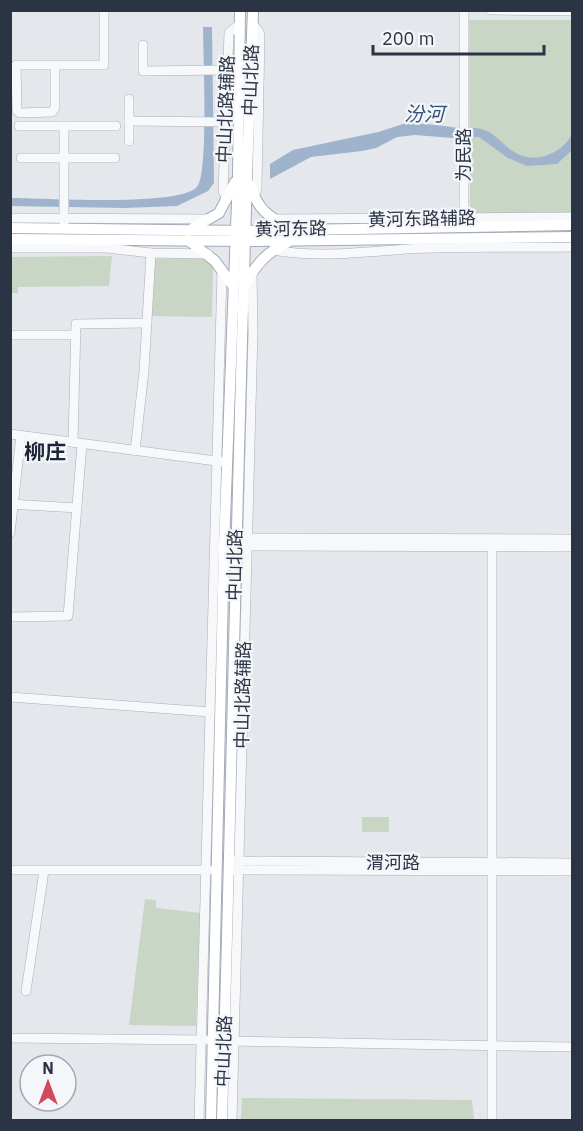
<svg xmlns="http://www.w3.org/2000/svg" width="583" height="1131" font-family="'IBM Plex Sans','Noto Sans SC',sans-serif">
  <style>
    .green { fill: #c9d6c5 }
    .water { fill: #9fb4cc }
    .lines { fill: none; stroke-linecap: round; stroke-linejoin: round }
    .minor-casing { stroke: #a9aeb7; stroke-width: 10 }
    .major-casing { stroke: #a3abb8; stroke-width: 12 }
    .minor { stroke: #f7f8fa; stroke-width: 9 }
    .major { stroke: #fff; stroke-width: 10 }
    .labels { text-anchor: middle; stroke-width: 4.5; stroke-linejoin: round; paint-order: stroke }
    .street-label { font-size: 18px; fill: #2b3445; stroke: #f4f6f9 }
    .water-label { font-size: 20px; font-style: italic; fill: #34527a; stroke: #f4f6f9 }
    .quarter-label { font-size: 21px; font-weight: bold; fill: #1d2536; stroke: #f4f6f9 }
  </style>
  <rect width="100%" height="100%" fill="#e4e7ec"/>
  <g class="green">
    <polygon points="469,20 572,20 572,214 470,214"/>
    <polygon points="112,256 109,286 18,287 18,293 11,293 11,257"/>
    <polygon points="201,258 208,261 213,267 212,317 152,316 153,259"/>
    <rect x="362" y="817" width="27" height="15"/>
    <polygon points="145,899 156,900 156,908 200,913 196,1026 129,1025"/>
    <polygon points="242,1098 472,1100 474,1120 241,1120"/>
  </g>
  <g class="water">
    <path d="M203,27H212L214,183L208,191L177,206L124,208L11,206V198C42,198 179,207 197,187C209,175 203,51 203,27Z"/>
    <path d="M406,123C422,123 436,125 452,127C462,129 474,126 484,130C496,134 504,146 514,152C534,165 562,154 572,134V150L557,164L527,166L508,158L479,137L453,138L415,135L397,137L376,148L362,151L311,157L270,179V164L293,150L378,132Z"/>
  </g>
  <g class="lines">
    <defs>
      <g id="minor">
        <polyline points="464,10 464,224"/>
        <polyline points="490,10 572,11"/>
        <polyline points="253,24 260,34 257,188 254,197"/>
        <polyline points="143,45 143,71 227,70"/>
        <polyline points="55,65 55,108 52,112 20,113 17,111 16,65 104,65 104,10"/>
        <polyline points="129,121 225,122"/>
        <polyline points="19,126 116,126"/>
        <polyline points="64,126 64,223"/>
        <polyline points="129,141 129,99"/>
        <polyline points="21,158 115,158"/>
        <polyline points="227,199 223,191 229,33 240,24"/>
        <polyline points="10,218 208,219"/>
        <polyline points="272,219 572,217"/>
        <polyline points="10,248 106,248 151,253 208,254"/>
        <path d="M273,250C316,258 363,252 407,249C462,246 517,248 572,247"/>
        <polyline points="10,335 76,335"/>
        <polyline points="10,434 224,462"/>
        <polyline points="73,442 76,324 147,323"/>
        <polyline points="135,451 144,371 151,253"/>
        <polyline points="10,504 77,508"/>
        <polyline points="10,533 21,435"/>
        <polyline points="225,538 572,539"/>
        <polyline points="492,539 492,1120"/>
        <polyline points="224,546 572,547"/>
        <polyline points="10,617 68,616 82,444"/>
        <polyline points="10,697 210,712"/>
        <polyline points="234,861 572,863"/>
        <polyline points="10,870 209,870"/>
        <polyline points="232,870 572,871"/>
        <polyline points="26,991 44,871"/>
        <polyline points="10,1038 206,1040"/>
        <polyline points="229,1041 572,1047"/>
        <polyline points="199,1120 222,271"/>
        <polyline points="232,1120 253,332 252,271"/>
      </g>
      <g id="major">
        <path d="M250,185C258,210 268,216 290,229"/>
        <polyline points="10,228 246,231 572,225"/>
        <polyline points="193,228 219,213 235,182"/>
        <polyline points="10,239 246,241 572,237"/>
        <polyline points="188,240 215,261 233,286"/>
        <path d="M245,285C256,264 267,252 288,242"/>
        <polyline points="211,1120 224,546 238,176 240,10"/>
        <path d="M222,1120C233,751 238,380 253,10"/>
      </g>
    </defs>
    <use href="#minor" class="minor-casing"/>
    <use href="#major" class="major-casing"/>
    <use href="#minor" class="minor"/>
    <use href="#major" class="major"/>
  </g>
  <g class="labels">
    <g class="street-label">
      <text transform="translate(251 80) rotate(-88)" y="6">中山北路</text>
      <text transform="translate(226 109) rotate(-88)" y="6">中山北路辅路</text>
      <text transform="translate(464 155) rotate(-90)" y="6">为民路</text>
      <text transform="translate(422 219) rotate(-1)" y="6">黄河东路辅路</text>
      <text transform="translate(291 229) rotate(-1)" y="6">黄河东路</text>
      <text transform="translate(235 565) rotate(-89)" y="6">中山北路</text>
      <text transform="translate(243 695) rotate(-89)" y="6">中山北路辅路</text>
      <text x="393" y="869">渭河路</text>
      <text transform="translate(224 1051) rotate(-88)" y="6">中山北路</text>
    </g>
    <g class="water-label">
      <text transform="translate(424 114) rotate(1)" y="7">汾河</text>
    </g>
    <g class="quarter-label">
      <text x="45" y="459">柳庄</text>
    </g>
  </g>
  <rect width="583" height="1131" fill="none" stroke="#2b3445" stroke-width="24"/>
  <g transform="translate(48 1083)"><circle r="28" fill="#f4f6f9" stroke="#a4a8b1" stroke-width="1.5"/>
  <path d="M0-4.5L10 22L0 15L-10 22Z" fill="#d1495b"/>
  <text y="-9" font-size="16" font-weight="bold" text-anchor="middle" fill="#2b3445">N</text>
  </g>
  <path d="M373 45v9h171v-9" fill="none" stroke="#2b3445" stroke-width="3"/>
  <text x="382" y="45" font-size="18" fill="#2b3445" stroke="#f4f6f9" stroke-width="4.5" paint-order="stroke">200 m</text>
</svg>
